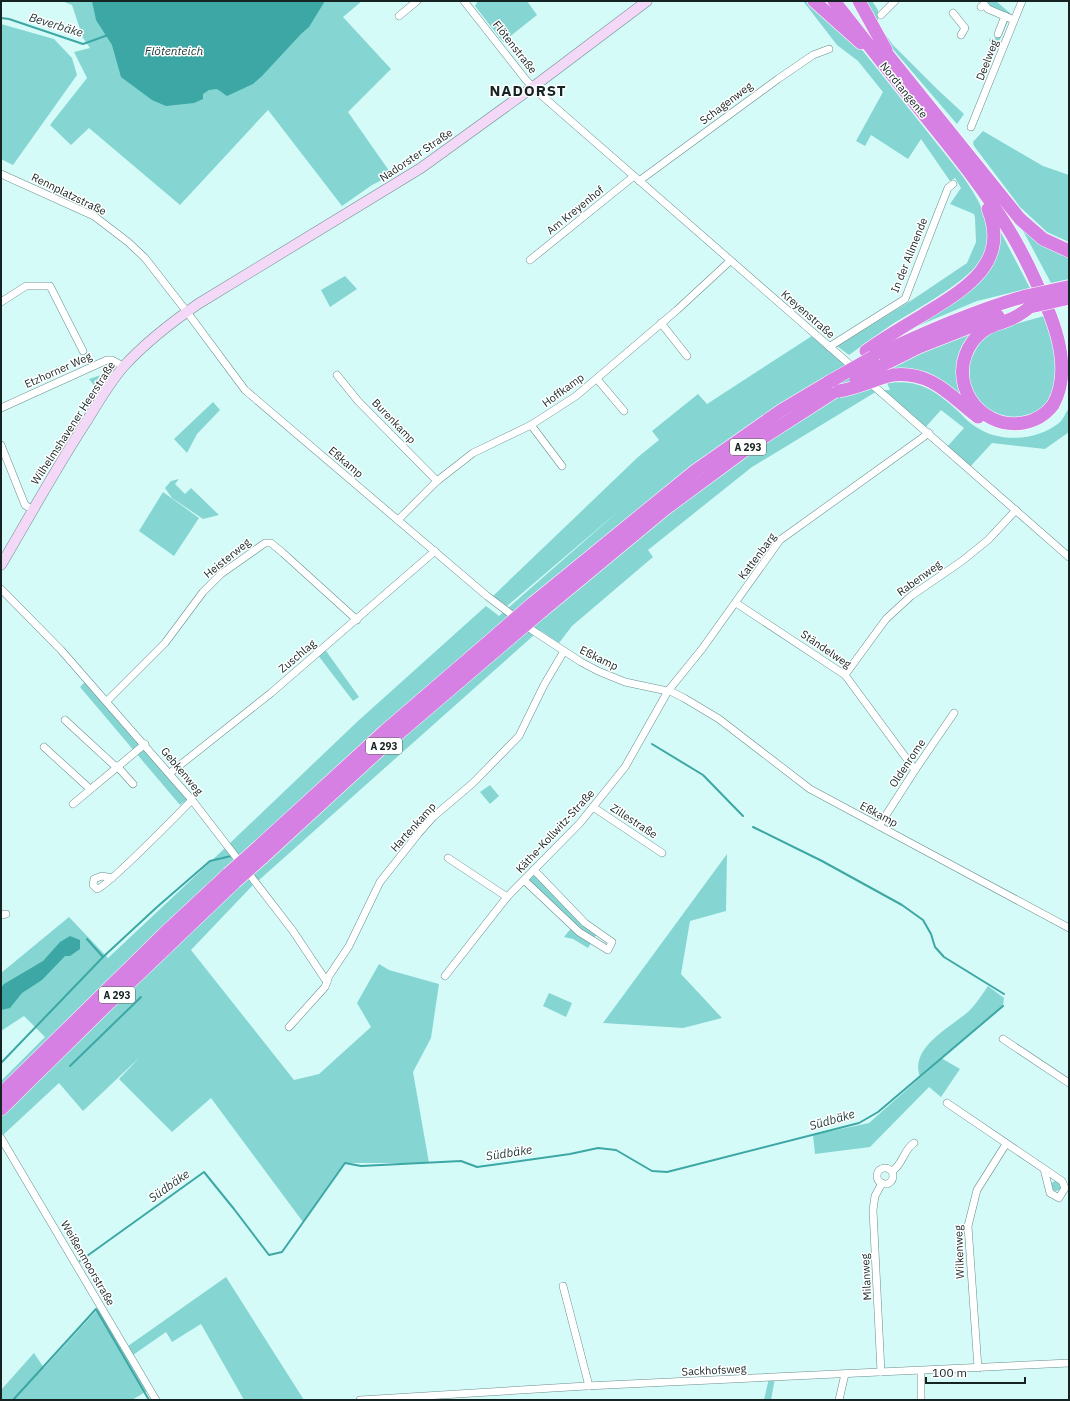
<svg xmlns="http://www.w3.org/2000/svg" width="1070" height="1401" font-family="'IBM Plex Sans',sans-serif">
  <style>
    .green { fill: #85d6d2 }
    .water { fill: #3ca7a4 }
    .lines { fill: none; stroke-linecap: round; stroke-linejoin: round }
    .stream { stroke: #3ca7a4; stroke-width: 2 }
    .street-casing { stroke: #6a8d8b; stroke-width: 8 }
    .secondary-casing { stroke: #6a8d8b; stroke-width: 11 }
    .highway-casing { stroke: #fff; stroke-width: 14 }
    .street { stroke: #fff; stroke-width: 7 }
    .secondary { stroke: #f3d9f7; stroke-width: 10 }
    .highway { stroke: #d780e3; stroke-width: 13 }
    .highway-bridge-casing { stroke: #fff; stroke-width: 14; stroke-linecap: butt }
    .highway-bridge { stroke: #d780e3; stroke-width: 13 }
    .labels { text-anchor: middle; stroke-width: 3; stroke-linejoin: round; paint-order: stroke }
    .shield { fill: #fff; stroke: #5b6564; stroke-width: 1 }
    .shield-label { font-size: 10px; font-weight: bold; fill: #152322 }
    .street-label { font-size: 11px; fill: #152322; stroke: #fff }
    .water-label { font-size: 12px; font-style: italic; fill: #243c3b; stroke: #fff }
    .district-label { font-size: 15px; font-weight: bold; letter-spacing: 1px; fill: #152322; stroke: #fff }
  </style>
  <rect width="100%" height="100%" fill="#d5fbf9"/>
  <g class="green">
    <polygon points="62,1 362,1 343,17 391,69 348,112 392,175 372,185 342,206 268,110 180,205 89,128 71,145 50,125 87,78 74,52 90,48 83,38 72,5"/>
    <polygon points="478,1 527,1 537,15 503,42 475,6"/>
    <path d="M803,1H808L825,18L863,51L961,174C976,195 991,218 988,246C985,274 914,310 891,325C877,335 863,345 849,355L837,346L912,300L967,263L976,242L975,218L974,214L950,204L961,188L955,178L950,181L921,139L908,159L871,135L865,146L856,141L883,92L858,61L837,45Z"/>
    <polygon points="864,1 872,1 878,10 878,24 893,45 937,89 964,114 957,124 891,47"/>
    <polygon points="987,1 996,1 1011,14 1010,16 1006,13 989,6"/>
    <polygon points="1006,18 1009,19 995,50 994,49 996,44 989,41 990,38 994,40"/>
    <polygon points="1,24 54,39 72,58 77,75 13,165 1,159"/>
    <polygon points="983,131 1043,166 1069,175 1069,242 1047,232 1020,207 974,146 973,142"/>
    <polygon points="997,225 1030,288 977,301 896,335 980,278"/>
    <polygon points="1020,225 1069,255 1069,279 1051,283"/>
    <polygon points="345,276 357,289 330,307 321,290"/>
    <polygon points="1044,316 1056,348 1058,375 1051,400 1039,415 1018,421 997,417 979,403 970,385 969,362 979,343 997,329"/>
    <polygon points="976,332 963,351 966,404 893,370 893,368 920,354"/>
    <path d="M815,334L879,390H890L887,383C919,379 935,390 958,411C963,416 969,423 976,427C1000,443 1036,441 1059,423C1063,420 1066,412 1069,408V432L1045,449L992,443L969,468L946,448L964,428L941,410L924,429L879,390L752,467L648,550L653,557L572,626L559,643L541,631L534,635L258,881L230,843L358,721L486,606L499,616L621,509L507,606L493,596L638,457L659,440L652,431L698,394L707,404Z"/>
    <polygon points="104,374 96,388 89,379"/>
    <polygon points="213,402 220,410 197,434 187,453 174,439"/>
    <polygon points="179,479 175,484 185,494 191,488 219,515 203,519 172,498 165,488 171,481"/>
    <polygon points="163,492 199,518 174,556 139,531"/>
    <polygon points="324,648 359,697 353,701 317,654"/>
    <polygon points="85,682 188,799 180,805 80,687"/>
    <polygon points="490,785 499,796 490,804 480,792"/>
    <polygon points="225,848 253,885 191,950 294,1080 319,1074 371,1027 357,1003 379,964 389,970 439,984 431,1038 413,1072 429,1163 345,1163 303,1222 211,1098 172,1132 119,1079 140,1057 83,1111 59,1083 3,1135 1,1132 1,1081 45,1037 24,1016 1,1031 1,973 69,917 108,958"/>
    <polygon points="727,854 726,911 690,921 681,974 722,1018 683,1028 603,1023"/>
    <polygon points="534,870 598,932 588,948 573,939 564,937 572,927 524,880"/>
    <path d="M988,986L1004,998L1003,1006L941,1058L960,1069L941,1097L929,1087L870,1147L815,1154L813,1135L869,1123L939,1061L920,1076L919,1074C912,1046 951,1027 969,1011C976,1004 982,995 988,986Z"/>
    <polygon points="549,993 572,1003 566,1017 543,1006"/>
    <circle cx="1056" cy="1186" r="5"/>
    <polygon points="226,1277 304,1400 244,1400 201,1324 172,1342 166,1332 133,1355 128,1346"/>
    <polygon points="99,1308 147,1391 132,1400 1,1400 1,1390 34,1353 44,1368"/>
    <polygon points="769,1378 775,1378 771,1400 764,1400"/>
  </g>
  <g class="water">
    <polygon points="92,1 325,1 309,27 301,34 262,76 253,84 227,96 217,89 209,90 203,94 203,99 194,103 166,106 152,100 121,77 112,45 96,20"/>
    <polygon points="70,936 80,940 80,949 70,956 65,956 42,980 22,993 10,1008 1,1010 1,988 4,984 43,961 60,942"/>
  </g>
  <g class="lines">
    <g class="stream">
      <polyline points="1,18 9,19 83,44 108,35"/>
      <polyline points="652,744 703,775 743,816"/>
      <polyline points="753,827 822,861 902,905 923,920 931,934 935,947 944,957 1004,994"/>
      <polyline points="87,939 103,957"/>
      <polyline points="1,1063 103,957 157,907 210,861 231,856"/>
      <polyline points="70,1066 141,997"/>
      <polyline points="80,1261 204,1172 234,1209 269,1255 282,1252 345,1163 361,1166 461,1161 477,1167 570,1154 598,1148 616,1150 652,1171 667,1172 859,1123 878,1112 1003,1006"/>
      <polyline points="13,1400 96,1309 149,1400"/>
    </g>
    <defs>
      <g id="street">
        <polyline points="464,1 526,80 540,94 855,369"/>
        <polyline points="981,7 984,4 988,9 1014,20"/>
        <polyline points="953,13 965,28 961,35"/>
        <polyline points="881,15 895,1"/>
        <polyline points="399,16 417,1"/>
        <polyline points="998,34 1005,16"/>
        <polyline points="971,127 1022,1"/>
        <polyline points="1,174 94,216 128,242 145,258 187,312 245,390 487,596 532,630 581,662 598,671 625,682 672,692 684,698 719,719 810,789 1069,928"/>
        <polyline points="639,181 778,79 813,55 829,49"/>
        <polyline points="530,260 634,176"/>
        <polyline points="1,302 26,286 50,286 83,351"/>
        <polyline points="661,323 687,356"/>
        <polyline points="829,347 905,299 935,221 948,188 953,184"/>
        <polyline points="337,375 358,401 437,481"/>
        <polyline points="597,379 624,411"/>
        <polyline points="868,381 1069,557"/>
        <polyline points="1,408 107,360 112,360 123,366"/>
        <polyline points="531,425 562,466"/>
        <polyline points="1,445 25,505 33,510"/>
        <polyline points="398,520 437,481 473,453 531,425 576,396 677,310 730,261"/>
        <polyline points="1,589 61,650 192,800 293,931 327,982"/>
        <polyline points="736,603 845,675 915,770"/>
        <polyline points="845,675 886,619 911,596 962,561 988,540 1016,510"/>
        <polyline points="107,701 165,643 203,592 221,574 265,543 271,543 283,553 357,620"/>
        <polyline points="65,720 116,767"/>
        <polyline points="44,747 90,789"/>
        <polyline points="117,766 133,784"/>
        <polyline points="170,773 271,693 435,551"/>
        <polyline points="73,804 145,744"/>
        <polyline points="593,807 662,853"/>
        <polyline points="879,826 915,770 954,713"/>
        <polyline points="448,858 507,897"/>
        <path d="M112,878L102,876L94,879L93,885L97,889C107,887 179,813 192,800"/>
        <polyline points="524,880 579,932 608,950 612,942 585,923 534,870"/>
        <polyline points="1,915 6,914"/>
        <polyline points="445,976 507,897 580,823 625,767 668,691 702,649 780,540 929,433"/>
        <polyline points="289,1027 325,987 329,976 349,946 380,882 418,834 433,817 473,783 519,736 544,685 564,651"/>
        <polyline points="1003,1039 1069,1083"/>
        <polyline points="947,1103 1062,1181 1065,1188 1059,1198 1050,1193 1044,1169"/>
        <polyline points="1,1138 156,1400"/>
        <circle cx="885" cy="1176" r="8"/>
        <path d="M892,1171C903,1165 903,1150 914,1143"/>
        <polyline points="563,1286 589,1386"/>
        <polyline points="978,1368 968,1226 977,1190 1006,1144"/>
        <polyline points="921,1371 921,1400"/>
        <polyline points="881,1372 873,1210 875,1196 882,1183"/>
        <polyline points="360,1400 586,1386 1069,1363"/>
        <polyline points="839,1400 845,1374"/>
      </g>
      <path id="secondary" d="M1,565C30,516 57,466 88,419C99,401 110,382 124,366C146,342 172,322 198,304L421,168L533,87L647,1"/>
      <g id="highway">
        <polyline points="814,1 861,43"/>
        <path d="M834,1C854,26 873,51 893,76C934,128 978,178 1012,235C1025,257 1036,281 1046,305C1059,335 1070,375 1053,405C1046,414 1035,421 1023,423C977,430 945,379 973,341C987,323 998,326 1015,317C1021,314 1025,311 1030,307"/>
        <polyline points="859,1 886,50"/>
        <polyline points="879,44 1020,219 1043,239 1069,251"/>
        <path d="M866,351C884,338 903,327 923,315C963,290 1011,264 988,209"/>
        <path d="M873,357C923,333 973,311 1026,296"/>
        <polyline points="883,365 919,347 998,316"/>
        <path d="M893,375C932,371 950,396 978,417"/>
        <polyline points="532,604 695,471 782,410 829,382"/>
        <polyline points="542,611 665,509 753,444 837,390"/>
        <polyline points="255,850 385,731 500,632"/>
        <polyline points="262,858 385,745 509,639"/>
        <polyline points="1,1094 169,929 228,874"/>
        <polyline points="1,1109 120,992 235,882"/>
      </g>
    </defs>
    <use href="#street" class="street-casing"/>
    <use href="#secondary" class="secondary-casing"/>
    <use href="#highway" class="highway-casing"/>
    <use href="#street" class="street"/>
    <use href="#secondary" class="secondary"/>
    <use href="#highway" class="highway"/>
    <defs>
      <g id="highway-bridge">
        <polyline points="1026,296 1067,287"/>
        <polyline points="1030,307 1069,298"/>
        <polyline points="856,379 883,365"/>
        <polyline points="829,382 873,357"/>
        <path d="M839,391C858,388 875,379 893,375"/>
        <polyline points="500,632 532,604"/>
        <polyline points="509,639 542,611"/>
        <polyline points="228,874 255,850"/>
        <polyline points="235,882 262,858"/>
      </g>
    </defs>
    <use href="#highway-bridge" class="highway-bridge-casing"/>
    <use href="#highway-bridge" class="highway-bridge"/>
  </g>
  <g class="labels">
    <g class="shield">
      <rect x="730" y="439" width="36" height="16" rx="3"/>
      <rect x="366" y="738" width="36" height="16" rx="3"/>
      <rect x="99" y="987" width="36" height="16" rx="3"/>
    </g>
    <g class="shield-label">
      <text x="748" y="451">A 293</text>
      <text x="384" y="750">A 293</text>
      <text x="117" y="999">A 293</text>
    </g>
    <g class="street-label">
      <text transform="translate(515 47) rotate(52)" y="4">Flötenstraße</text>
      <text transform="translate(987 60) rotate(-69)" y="4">Deelweg</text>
      <text transform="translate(904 90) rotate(51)" y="4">Nordtangente</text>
      <text transform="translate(726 103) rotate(-37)" y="4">Schagenweg</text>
      <text transform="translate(416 155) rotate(-34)" y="4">Nadorster Straße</text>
      <text transform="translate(69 194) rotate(26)" y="4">Rennplatzstraße</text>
      <text transform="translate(575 210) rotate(-39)" y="4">Am Kreyenhof</text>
      <text transform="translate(909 255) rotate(-68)" y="4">In der Allmende</text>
      <text transform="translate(808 314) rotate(41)" y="4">Kreyenstraße</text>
      <text transform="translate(58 370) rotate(-24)" y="4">Etzhorner Weg</text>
      <text transform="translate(563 390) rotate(-36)" y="4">Hoffkamp</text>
      <text transform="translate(394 421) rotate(46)" y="4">Burenkamp</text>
      <text transform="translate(73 423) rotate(-57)" y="4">Wilhelmshavener Heerstraße</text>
      <text transform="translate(346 462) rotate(40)" y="4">Eßkamp</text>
      <text transform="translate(757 556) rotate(-53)" y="4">Kattenbarg</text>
      <text transform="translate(227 558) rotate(-39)" y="4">Heisterweg</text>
      <text transform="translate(919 578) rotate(-36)" y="4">Rabenweg</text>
      <text transform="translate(826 649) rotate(34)" y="4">Ständelweg</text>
      <text transform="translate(297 656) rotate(-40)" y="4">Zuschlag</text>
      <text transform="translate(599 658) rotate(26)" y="4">Eßkamp</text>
      <text transform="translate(907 763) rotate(-56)" y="4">Oldenrome</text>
      <text transform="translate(182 771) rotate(50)" y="4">Gebkenweg</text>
      <text transform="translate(879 814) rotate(28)" y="4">Eßkamp</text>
      <text transform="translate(634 821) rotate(33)" y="4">Zillestraße</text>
      <text transform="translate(413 827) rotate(-48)" y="4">Hartenkamp</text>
      <text transform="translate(555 831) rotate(-47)" y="4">Käthe-Kollwitz-Straße</text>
      <text transform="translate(959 1252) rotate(-92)" y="4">Wilkenweg</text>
      <text transform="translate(88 1263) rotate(60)" y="4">Weißenmoorstraße</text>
      <text transform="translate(866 1277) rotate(-93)" y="4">Milanweg</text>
      <text transform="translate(714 1370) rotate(-3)" y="4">Sackhofsweg</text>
    </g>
    <g class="water-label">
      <text transform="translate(56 25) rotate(17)" y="4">Beverbäke</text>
      <text x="174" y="55">Flötenteich</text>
      <text transform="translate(832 1120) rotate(-16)" y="4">Südbäke</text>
      <text transform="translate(509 1153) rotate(-9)" y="4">Südbäke</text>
      <text transform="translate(169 1186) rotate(-35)" y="4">Südbäke</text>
    </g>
    <g class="district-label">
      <text x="528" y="96">NADORST</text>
    </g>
  </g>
  <rect width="1070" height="1401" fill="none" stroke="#152322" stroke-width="4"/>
  <path d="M926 1377v6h99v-6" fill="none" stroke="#152322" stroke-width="2"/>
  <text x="932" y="1377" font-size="12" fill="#152322" stroke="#ffffff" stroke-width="3" paint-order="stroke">100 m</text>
</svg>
